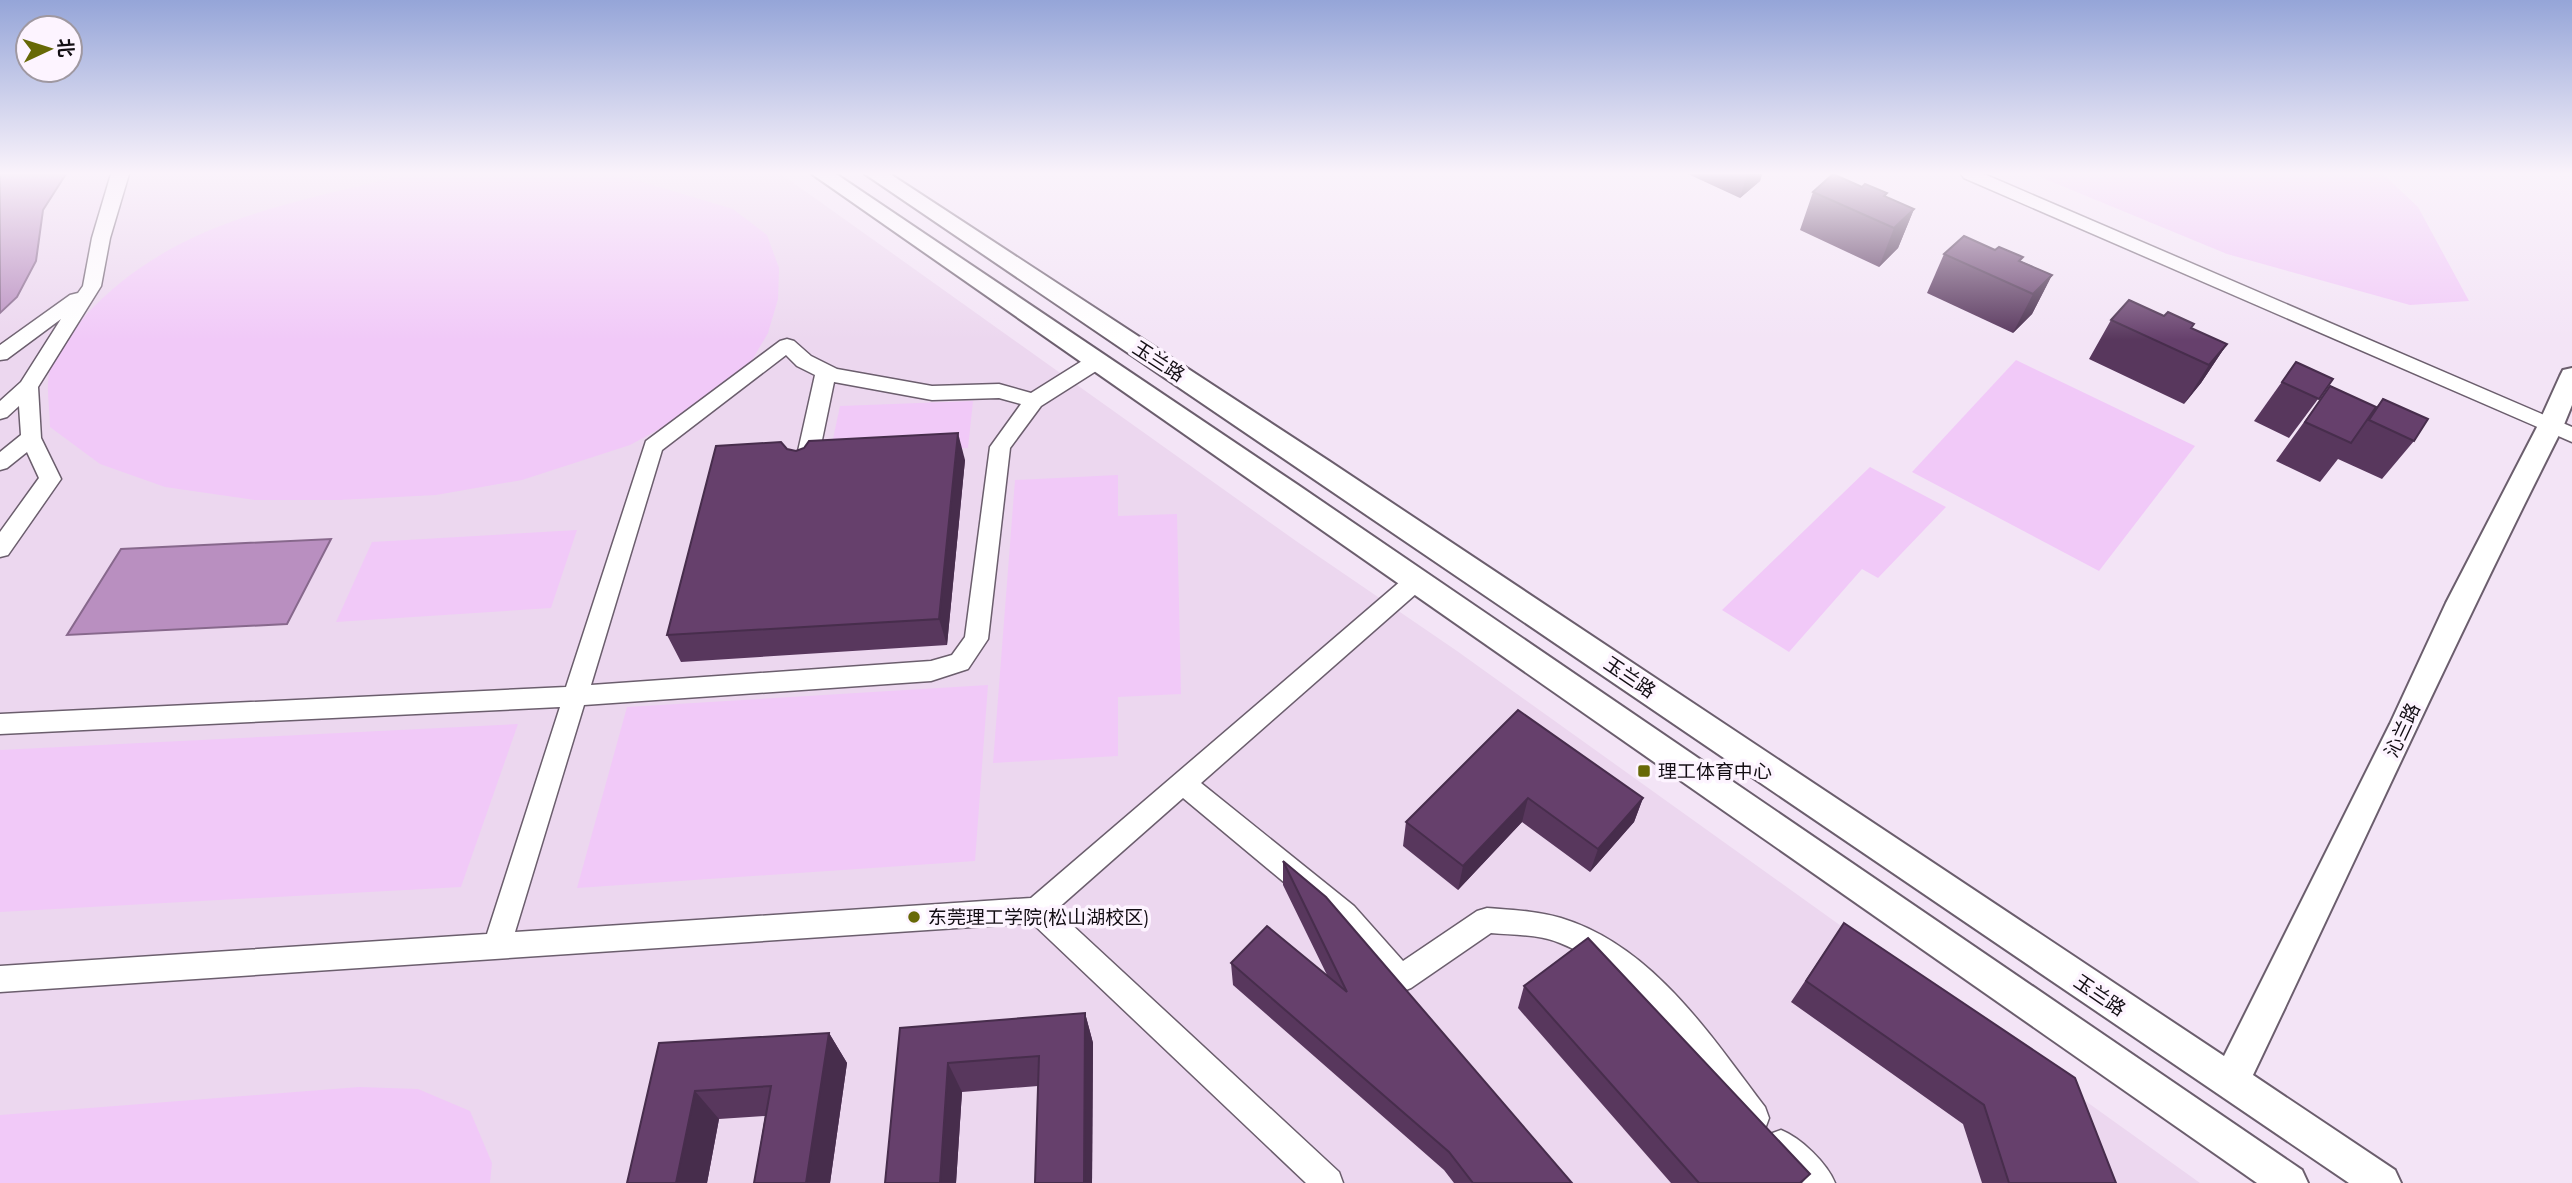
<svg xmlns="http://www.w3.org/2000/svg" width="2572" height="1183" font-family="Montserrat,'Noto Sans SC',sans-serif">
  <style>
    .built { fill: #ecd7ef }
    .green { fill: #f1c9f8 }
    .water { fill: #b98fc0; stroke: #87688c; stroke-width: 2 }
    .lines { fill: none; stroke-linecap: round; stroke-linejoin: round }
    .minor-casing { stroke: #6b5e6d; stroke-width: 3 }
    .tertiary-casing { stroke: #6b5e6d; stroke-width: 4 }
    .minor { fill: #fff; fill-rule: evenodd }
    .tertiary { fill: #fff; fill-rule: evenodd }
    .wall { fill: #58375d }
    .shaded-wall { fill: #472d4c }
    .building { fill: #66406c; stroke: #472d4c; stroke-width: 2 }
    .poi-dot { fill: #676907; stroke: #fdf4ff; stroke-width: 2.5 }
    .labels { text-anchor: middle; stroke-width: 7; stroke-linejoin: round; paint-order: stroke }
    .street-label { font-size: 19px; fill: #130e14; stroke: #fdf4ff }
    .poi-label { font-size: 19px; fill: #130e14; stroke: #fdf4ff; text-anchor: start }
  </style>
  <rect width="100%" height="100%" fill="#f3e4f6"/>
  <polygon class="built" points="0,174 781,174 1296,541 1457,651 2200,1183 0,1183"/>
  <g class="green">
    <path d="M391,174H631L629,178L733,209L767,235L779,268L778,299L768,333L748,367L707,403L630,445L522,480L436,495L339,500H255L165,487L100,464L50,427C50,410 46,390 49,374C52,355 74,329 86,315C168,226 276,206 389,179Z"/>
    <polygon points="2033,174 2383,174 2418,207 2469,301 2410,305 2227,254"/>
    <polygon points="2016,360 2195,446 2099,571 1912,472"/>
    <polygon points="973,401 968,448 830,453 840,406"/>
    <polygon points="1870,467 1946,507 1878,578 1862,569 1789,652 1722,610"/>
    <polygon points="1118,475 1118,516 1177,514 1181,694 1118,697 1118,756 993,763 1015,480"/>
    <polygon points="577,530 551,608 336,622 372,542"/>
    <polygon points="988,685 975,861 577,888 627,707"/>
    <polygon points="518,724 461,887 0,912 0,750"/>
    <polygon points="359,1087 418,1089 470,1111 492,1163 490,1183 0,1183 0,1115"/>
  </g>
  <g class="water">
    <polygon points="0,174 66,174 43,210 36,261 17,297 0,313"/>
    <polygon points="331,539 287,624 67,635 121,549"/>
  </g>
  <g class="lines">
    <defs>
      <g id="minor">
        <polygon points="111,174 129,174 110,238 101,286 38,387 41,438 61,479 8,555 0,557 0,532 39,478 27,452 7,468 0,470 0,452 21,435 19,406 7,417 0,419 0,401 21,382 61,319 7,359 0,360 0,345 70,295 78,293 83,286 92,238"/>
        <polygon points="1961,174 1984,174 2572,427 2572,442 1964,178"/>
        <path d="M787,339L794,341L811,356L837,369L932,386L999,384L1031,393L1090,356H1104L1107,361L1104,366L1041,406L1010,448L988,639L968,669L931,681L584,705L515,932L1031,898L1409,574L1417,571L1425,574L1428,580L1425,586L1201,783L1354,906L1403,961L1477,911L1487,908C1512,910 1537,911 1561,918C1653,946 1710,1035 1765,1107L1769,1118L1765,1129L1754,1133L1743,1129C1693,1061 1642,976 1560,943C1539,934 1513,935 1491,933L1411,988L1401,992L1391,988L1334,924L1183,798L1056,910L1339,1172L1343,1183H1306L1032,923L0,992V966L487,934L560,707L0,734V714L566,687L646,441L780,341ZM786,355L797,366L815,375L794,469L798,474L805,476L812,474L816,469L834,382L932,400L999,398L1021,404L990,447L965,637L952,655L931,661L591,685L662,450Z"/>
        <path d="M1781,1130C1801,1138 1827,1163 1835,1183H1798L1770,1156L1766,1145L1770,1134Z"/>
      </g>
      <g id="tertiary">
        <polygon points="812,174 836,174 1298,485 2302,1170 2308,1183 2257,1183"/>
        <path d="M865,174H890L1329,461L2224,1056L2390,724L2446,603L2537,427L2560,376L2563,370L2572,368V405L2563,427C2455,641 2356,859 2253,1075L2395,1170L2401,1183H2349Z"/>
      </g>
    </defs>
    <use href="#minor" class="minor-casing"/>
    <use href="#tertiary" class="tertiary-casing"/>
    <use href="#minor" class="minor"/>
    <use href="#tertiary" class="tertiary"/>
  </g>
  <g class="wall">
    <polygon points="1688,174 1762,174 1760,181 1740,198"/>
    <polygon points="1862,187 1887,193 1885,197 1914,209 1898,248 1879,267 1800,230 1813,192"/>
    <polygon points="1944,254 2021,261 2052,275 2032,314 2013,333 1927,293"/>
    <polygon points="2164,316 2194,324 2191,328 2227,344 2201,383 2184,404 2089,359 2111,320"/>
    <polygon points="2296,362 2333,379 2289,438 2254,421"/>
    <polygon points="2330,386 2370,415 2383,399 2414,441 2382,479 2338,459 2320,482 2276,461"/>
    <polygon points="787,449 796,451 965,460 947,645 681,662 667,635"/>
    <polygon points="1518,710 1643,798 1634,822 1590,872 1522,822 1458,890 1403,846 1406,822"/>
    <polygon points="1283,861 1572,1183 1454,1183 1444,1170 1233,985 1231,963 1327,975 1283,885"/>
    <polygon points="1844,923 2116,1183 1982,1183 1963,1124 1791,1002"/>
    <polygon points="1524,986 1810,1174 1802,1183 1671,1183 1518,1008"/>
    <polygon points="1085,1013 1093,1043 1092,1183 1035,1183 1038,1086 962,1092 956,1183 885,1183 900,1028"/>
    <polygon points="829,1033 847,1063 830,1183 754,1183 765,1116 719,1119 707,1183 659,1043"/>
  </g>
  <g class="shaded-wall">
    <polygon points="1747,174 1762,174 1760,181 1740,198"/>
    <polygon points="1914,209 1898,248 1879,267 1894,228"/>
    <polygon points="2052,275 2032,314 2013,333 2033,294"/>
    <polygon points="2227,344 2201,383 2184,404 2209,365"/>
    <polygon points="958,433 965,460 947,645 939,619"/>
    <polygon points="1528,798 1522,822 1458,890 1463,866"/>
    <polygon points="1643,798 1634,822 1590,872 1598,849"/>
    <polygon points="1085,1013 1093,1043 1092,1183 1084,1183"/>
    <polygon points="829,1033 847,1063 830,1183 806,1183"/>
    <polygon points="948,1063 962,1092 956,1183 940,1183"/>
    <polygon points="695,1091 719,1119 707,1183 676,1183"/>
  </g>
  <g class="building">
    <polygon points="1833,174 1862,187 1865,184 1887,193 1884,196 1914,209 1894,228 1813,192"/>
    <polygon points="1964,236 1995,250 1999,247 2023,257 2019,261 2052,275 2033,294 1944,254"/>
    <polygon points="2129,300 2164,316 2168,312 2194,324 2191,328 2227,344 2209,365 2111,320"/>
    <polygon points="2296,362 2333,379 2319,399 2282,382"/>
    <polygon points="2330,386 2376,407 2351,443 2305,422"/>
    <polygon points="2383,399 2428,419 2414,441 2369,420"/>
    <polygon points="958,433 939,619 667,635 716,446 781,442 787,449 796,451 804,448 809,441"/>
    <polygon points="1518,710 1643,798 1598,849 1528,798 1463,866 1406,822"/>
    <polygon points="1283,861 1326,897 1572,1183 1473,1183 1449,1152 1231,963 1267,926 1347,992"/>
    <polygon points="1844,923 2075,1078 2116,1183 2009,1183 1984,1105 1806,981"/>
    <polygon points="1588,938 1810,1174 1800,1183 1699,1183 1524,986"/>
    <polygon points="1085,1013 1084,1183 1035,1183 1039,1056 948,1063 940,1183 885,1183 900,1028"/>
    <polygon points="829,1033 806,1183 754,1183 771,1086 695,1091 676,1183 627,1183 659,1043"/>
  </g>
  <linearGradient id="sky" x2="0" y2="1"><stop stop-color="#95a5d8"/><stop offset="0.51" stop-color="#faf3fb"/><stop offset="1" stop-color="#faf3fb" stop-opacity="0"/></linearGradient>
  <rect width="2572" height="340" fill="url(#sky)"/>
  <g class="poi-dot">
    <rect x="1637" y="764" width="14" height="14" rx="3.5"/>
    <circle cx="914" cy="917" r="7"/>
  </g>
  <g class="labels">
    <g class="street-label">
      <text transform="translate(1159 361) rotate(33)" y="7">玉兰路</text>
      <text transform="translate(1630 677) rotate(34)" y="7">玉兰路</text>
      <text transform="translate(2402 730) rotate(-65)" y="7">沁兰路</text>
      <text transform="translate(2100 995) rotate(34)" y="7">玉兰路</text>
    </g>
    <g class="poi-label">
      <text x="1658" y="778">理工体育中心</text>
      <text x="928" y="924">东莞理工学院(松山湖校区)</text>
    </g>
  </g>
  <g transform="translate(49 49) rotate(86)"><circle r="33" fill="#fdf4ff" stroke="#9f98a1" stroke-width="2"/>
  <path d="M0-5L12 26L0 18L-12 26Z" fill="#676907"/>
  <text y="-10" font-size="19" font-weight="bold" text-anchor="middle" fill="#130e14">北</text>
  </g>
</svg>
